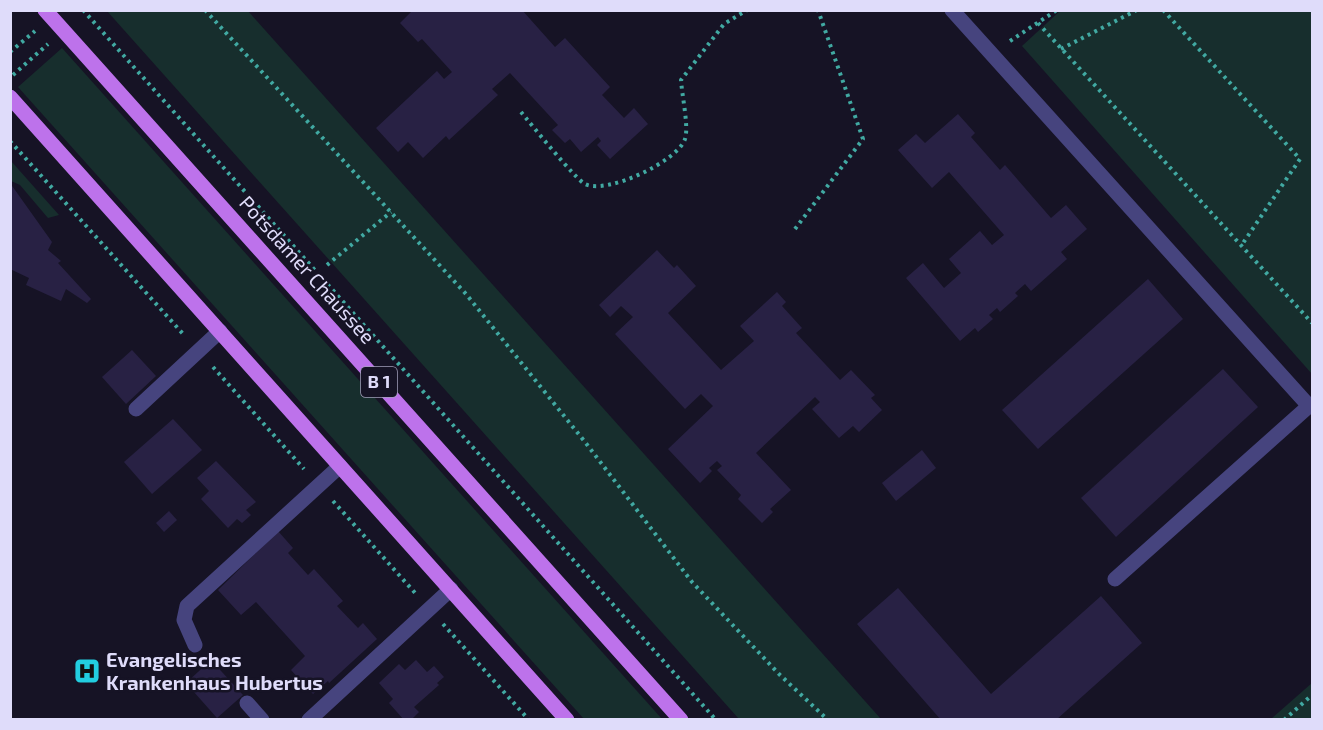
<svg xmlns="http://www.w3.org/2000/svg" width="1323" height="730" font-family="'Exo 2',sans-serif">
  <style>
    .green { fill: #172e2d }
    .building { fill: #282144 }
    .lines { fill: none; stroke-linecap: round; stroke-linejoin: round }
    .path { stroke: #41a9a2; stroke-width: 4; stroke-dasharray: 3 4.5; stroke-linecap: butt }
    .minor { stroke: #46447e; stroke-width: 15 }
    .major { stroke: #bd72eb; stroke-width: 15 }
    .labels { text-anchor: middle; stroke-width: 5; stroke-linejoin: round; paint-order: stroke }
    .shield { fill: #161325; stroke: #a3a0ba; stroke-width: 1.5 }
    .shield-label { font-size: 18px; font-weight: bold; fill: #dfdcfa }
    .street-label { font-size: 20px; fill: #dfdcfa; stroke: #161325 }
    .poi-label { font-size: 20px; font-weight: bold; fill: #dfdcfa; stroke: #161325; text-anchor: start }
  </style>
  <rect width="100%" height="100%" fill="#161325"/>
  <g class="green">
    <polygon points="1061,10 1312,11 1312,374 1022,46"/>
    <polygon points="107,11 248,11 881,719 739,719"/>
    <polygon points="62,48 662,719 584,719 18,87"/>
    <polygon points="11,161 59,215 48,218 20,185 11,181"/>
    <polygon points="1312,683 1312,719 1271,719"/>
  </g>
  <g class="building">
    <polygon points="413,10 522,10 555,47 565,38 610,87 602,95 624,118 634,108 648,124 610,159 597,145 601,141 598,137 581,152 570,139 565,143 552,130 558,125 510,73 492,89 498,95 449,140 446,136 423,158 408,142 398,152 376,128 437,71 444,79 452,72 422,39 418,42 400,23"/>
    <polygon points="958,114 975,133 971,137 1000,170 1005,165 1051,218 1066,205 1087,229 1061,252 1067,259 1031,291 1025,284 1015,293 1018,296 1000,312 997,308 989,315 993,319 978,332 975,328 960,341 906,278 923,263 944,288 961,273 949,259 980,231 992,245 1004,235 949,172 932,188 898,150 916,134 925,143"/>
    <polygon points="10,183 52,242 48,250 61,261 58,263 91,299 87,303 66,289 61,301 26,285 29,278 10,269"/>
    <polygon points="657,250 674,268 677,265 696,286 668,313 721,370 754,341 740,326 777,292 786,302 782,306 802,328 796,333 840,380 851,370 875,395 871,398 882,410 859,432 853,426 839,438 812,409 820,402 815,397 756,453 791,490 770,509 773,512 762,523 738,499 741,495 717,470 722,466 717,461 709,468 712,471 700,483 668,449 713,406 701,394 685,409 615,334 633,317 621,306 610,317 599,305"/>
    <polygon points="1148,279 1183,319 1038,449 1002,410"/>
    <polygon points="132,350 156,376 126,404 102,377"/>
    <polygon points="1223,369 1258,407 1116,537 1081,498"/>
    <polygon points="173,419 202,450 152,494 124,462"/>
    <polygon points="922,450 936,468 896,501 882,483"/>
    <polygon points="216,461 256,502 246,510 251,515 242,523 237,519 228,528 201,499 209,491 197,478"/>
    <polygon points="169,511 177,520 164,532 156,523"/>
    <polygon points="278,531 293,548 288,553 308,575 314,569 343,601 337,606 358,628 363,623 377,639 329,683 328,681 313,694 291,670 305,656 256,602 241,615 218,590"/>
    <polygon points="898,588 991,694 1101,596 1142,643 1056,720 941,720 857,624"/>
    <polygon points="211,660 243,695 217,718 186,683"/>
    <polygon points="416,660 427,672 434,666 444,677 437,683 439,685 414,707 419,712 411,720 404,720 389,703 393,699 379,683 399,664 405,670"/>
  </g>
  <g class="lines">
    <g class="path">
      <polyline points="83,10 716,720"/>
      <polyline points="205,10 466,294 585,442 692,582 780,675 828,720"/>
      <polyline points="1163,10 1300,159 1241,246"/>
      <polyline points="1038,23 1312,323"/>
      <polyline points="1010,41 1057,10"/>
      <polyline points="1061,49 1137,10"/>
      <polyline points="10,52 35,31"/>
      <polyline points="13,75 48,44"/>
      <path d="M521,112C531,124 576,180 585,184C607,195 678,161 685,139C689,127 682,96 681,80L724,24L747,10"/>
      <polyline points="10,141 184,335"/>
      <polyline points="795,229 863,139 818,10"/>
      <polyline points="327,265 391,212"/>
      <polyline points="213,367 304,469"/>
      <polyline points="333,501 416,594"/>
      <polyline points="443,624 529,720"/>
      <polyline points="1284,720 1312,695"/>
    </g>
    <g class="minor">
      <polyline points="952,10 1309,406 1115,579"/>
      <polyline points="136,409 220,331"/>
      <polyline points="195,645 184,620 187,606 340,466"/>
      <polyline points="247,703 262,720"/>
      <polyline points="309,720 451,589"/>
    </g>
    <g class="major">
      <polyline points="45,10 681,720"/>
      <polyline points="10,97 567,720"/>
    </g>
  </g>
  <defs>
    <symbol id="hospital-square" viewBox="-11 -11 22 22"><rect x="-9" y="-9" width="18" height="18" rx="4" fill="#22cee0" stroke="#161325"/><path d="M-5-5h3v3.5h4V-5h3V5h-3V1.5h-4V5h-3Z" fill="#111"/></symbol>
  </defs>
  <g fill-rule="evenodd">
    <use href="#hospital-square" x="72" y="656" width="30" height="30"/>
  </g>
  <g class="labels">
    <rect class="shield" x="361" y="367" width="36" height="30" rx="4.5"/>
    <g class="shield-label">
      <text x="379" y="388">B 1</text>
    </g>
    <g class="street-label">
      <text transform="translate(307 270) rotate(48)" y="7">Potsdamer Chaussee</text>
    </g>
    <g class="poi-label">
      <text x="106" y="667">Evangelisches<tspan x="106" dy="23">Krankenhaus Hubertus</tspan></text>
    </g>
  </g>
  <rect width="1323" height="730" fill="none" stroke="#dfdcfa" stroke-width="24"/>
</svg>
